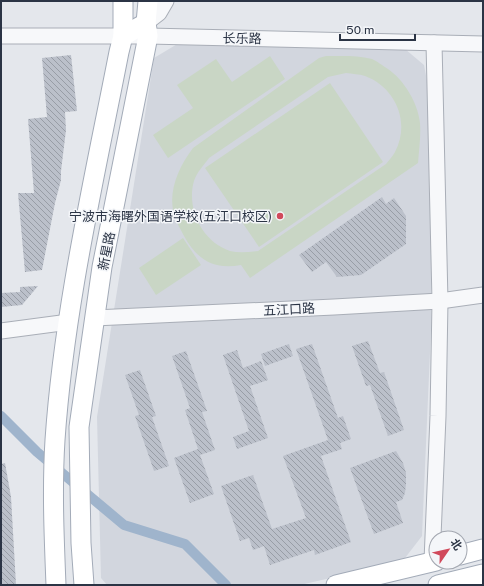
<svg xmlns="http://www.w3.org/2000/svg" width="484" height="586" font-family="'Public Sans','Noto Sans SC',sans-serif">
  <style>
    .built { fill: #d2d6de }
    .grass { fill: #c9d6c5; fill-rule: evenodd }
    .lines { fill: none; stroke-linecap: round; stroke-linejoin: round }
    .canal { stroke: #9fb4cc; stroke-width: 10 }
    .building { fill: url(#building-back-hatch) }
    .minor-casing { stroke: #a9aeb7; stroke-width: 17 }
    .major-casing { stroke: #a3abb8; stroke-width: 21 }
    .minor { stroke: #f7f8fa; stroke-width: 15 }
    .major { stroke: #fff; stroke-width: 19 }
    .poi-dot { fill: #d1495b; stroke: #f4f6f9; stroke-width: 1.5 }
    .labels { text-anchor: middle; stroke-width: 3; stroke-linejoin: round; paint-order: stroke }
    .street-label { font-size: 13px; fill: #2b3445; stroke: #f4f6f9 }
    .poi-label { font-size: 13px; fill: #2b3445; stroke: #f4f6f9; text-anchor: end }
  </style>
  <defs>
    <pattern id="building-back-hatch" width="6" height="6" patternUnits="userSpaceOnUse"><rect width="6" height="6" fill="#bbc0ca"/><path d="M-1 5l2 2M0 0l6 6M5-1l2 2" fill="none" stroke="#989da6"/></pattern>
  </defs>
  <rect width="100%" height="100%" fill="#e4e7ec"/>
  <polygon class="built" points="179,43 405,49 424,65 431,102 431,329 422,536 405,558 387,565 300,585 107,585 101,578 97,417 154,58"/>
  <g class="grass">
    <polygon points="270,56 285,79 168,158 153,135 193,108 177,85 216,59 232,82"/>
    <path d="M326,56C341,56 357,55 372,59C377,61 383,66 388,69C404,80 418,103 420,123C421,136 419,150 418,163L250,278L241,265C214,270 197,260 184,236C180,228 175,220 173,210C169,188 180,165 193,148L319,58ZM346,73C352,74 359,74 365,76C395,87 411,122 395,152C393,156 389,160 386,164L258,251C248,252 239,253 230,251C202,242 186,208 194,181C197,172 204,165 209,158L328,77Z"/>
    <polygon points="330,83 383,162 259,247 205,168"/>
    <polygon points="183,238 201,265 156,295 139,268"/>
  </g>
  <g class="lines">
    <polyline class="canal" points="1,416 37,452 124,525 185,544 226,585"/>
  </g>
  <g class="building">
    <polygon points="71,55 77,111 65,112 66,130 61,171 61,180 55,203 42,270 25,272 18,193 34,193 28,119 47,117 42,58"/>
    <polygon points="382,197 386,204 394,198 406,216 406,244 361,275 337,277 326,262 312,272 299,255"/>
    <polygon points="38,286 22,305 1,307 1,293 20,292 20,287"/>
    <polygon points="368,341 380,373 384,372 404,430 388,436 370,385 366,386 352,346"/>
    <polygon points="289,344 293,356 265,366 261,354"/>
    <polygon points="312,344 338,418 343,416 351,439 340,443 342,449 321,456 351,542 315,555 314,550 270,565 264,546 253,550 249,538 240,541 221,486 253,475 272,529 306,518 283,456 328,440 296,349"/>
    <polygon points="237,350 243,368 261,361 268,380 250,386 268,438 237,449 233,437 249,431 223,355"/>
    <polygon points="186,351 207,411 202,412 215,450 200,455 214,494 190,503 174,458 198,449 185,410 190,408 172,356"/>
    <polygon points="140,370 156,416 152,417 169,466 154,471 135,416 139,415 125,375"/>
    <polygon points="396,451 403,463 406,473 406,484 405,493 402,500 396,502 403,523 374,534 350,468"/>
    <polygon points="5,463 11,497 16,585 1,585 1,464"/>
  </g>
  <g class="lines">
    <defs>
      <g id="minor">
        <polyline points="146,23 159,13 166,1"/>
        <polyline points="1,36 148,36 483,44"/>
        <polyline points="94,318 334,307 440,301 483,295"/>
        <polyline points="1,331 69,322"/>
        <polyline points="432,561 438,416 440,301 434,43"/>
      </g>
      <g id="major">
        <polyline points="123,36 123,1"/>
        <polyline points="460,555 483,549"/>
        <path d="M56,585C54,536 52,488 55,440C64,309 94,180 119,52L123,36L146,23"/>
        <polyline points="84,585 81,543 79,427 102,267 148,36 146,23 148,1"/>
        <polyline points="336,585 436,561"/>
        <polyline points="438,585 483,574"/>
      </g>
    </defs>
    <use href="#minor" class="minor-casing"/>
    <use href="#major" class="major-casing"/>
    <use href="#minor" class="minor"/>
    <use href="#major" class="major"/>
  </g>
  <circle class="poi-dot" cx="280" cy="216" r="4"/>
  <g class="labels">
    <g class="street-label">
      <text transform="translate(242 38) rotate(1)" y="5">长乐路</text>
      <text transform="translate(106 251) rotate(-79)" y="5">新星路</text>
      <text transform="translate(289 309) rotate(-3)" y="5">五江口路</text>
    </g>
    <g class="poi-label">
      <text x="272" y="221">宁波市海曙外国语学校(五江口校区)</text>
    </g>
  </g>
  <rect width="484" height="586" fill="none" stroke="#2b3445" stroke-width="4"/>
  <g transform="translate(448 550) rotate(56)"><circle r="19" fill="#f4f6f9" stroke="#a4a8b1"/>
  <path d="M0-3L7 15L0 10L-7 15Z" fill="#d1495b"/>
  <text y="-6" font-size="11" font-weight="bold" text-anchor="middle" fill="#2b3445">北</text>
  </g>
  <path d="M340 34v6h75v-6" fill="none" stroke="#2b3445" stroke-width="2"/>
  <text x="346" y="34" font-size="12" fill="#2b3445" stroke="#f4f6f9" stroke-width="3" paint-order="stroke">50 m</text>
</svg>
